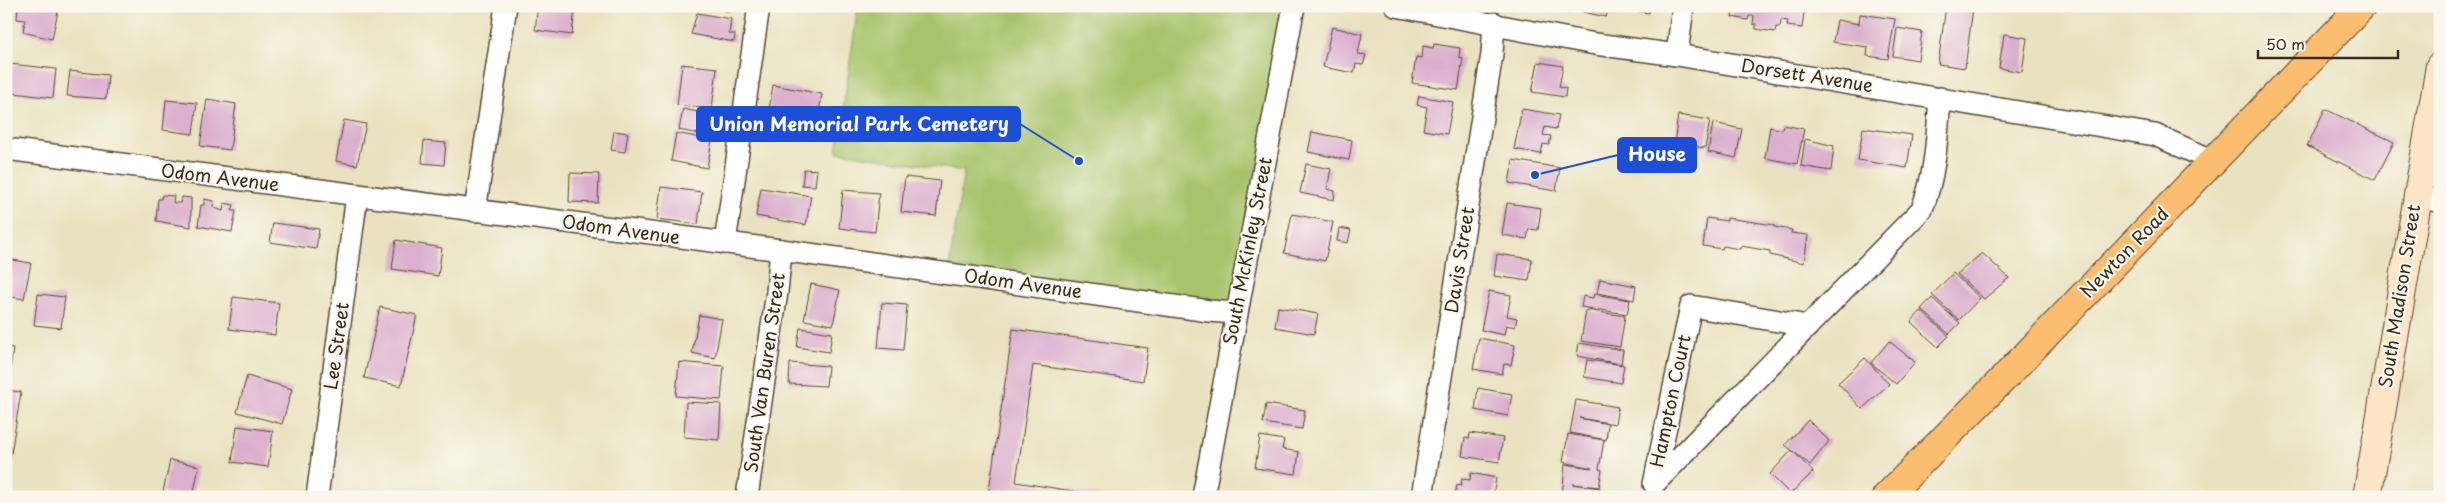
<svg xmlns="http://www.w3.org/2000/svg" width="2446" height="503" font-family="'Playpen Sans',sans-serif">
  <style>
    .green { fill: #a7c46c; stroke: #717745 }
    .building { fill: #dbb0cf }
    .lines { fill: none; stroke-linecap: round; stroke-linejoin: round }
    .street-casing { stroke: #554636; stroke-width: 24 }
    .secondary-casing { stroke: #554636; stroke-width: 30 }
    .primary-casing { stroke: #554636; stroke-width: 30 }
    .street { stroke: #fff; stroke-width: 21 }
    .secondary { stroke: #fee5c5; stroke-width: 28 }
    .primary { stroke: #fdbd6f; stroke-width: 28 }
    .labels { text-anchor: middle; stroke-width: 4.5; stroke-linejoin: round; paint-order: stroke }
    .street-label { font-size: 18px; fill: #3b2a1e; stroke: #fbf7ec }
    .leader { fill: none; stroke: #1d4ed8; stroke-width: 2 }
    .callout-dot { fill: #1d4ed8; stroke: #fbf7ec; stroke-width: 2 }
    .callout { fill: #1d4ed8; stroke: #1d4ed8; stroke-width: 2 }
    .callout-label { font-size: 19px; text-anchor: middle; font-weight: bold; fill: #fff }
  </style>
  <rect width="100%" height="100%" fill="#fbf7ec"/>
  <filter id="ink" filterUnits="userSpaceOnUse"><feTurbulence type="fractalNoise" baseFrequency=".02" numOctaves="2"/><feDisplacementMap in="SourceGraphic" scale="10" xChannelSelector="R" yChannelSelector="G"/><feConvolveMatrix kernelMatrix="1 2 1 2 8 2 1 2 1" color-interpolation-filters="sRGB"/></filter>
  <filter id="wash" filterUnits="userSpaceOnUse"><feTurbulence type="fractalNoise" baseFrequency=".0096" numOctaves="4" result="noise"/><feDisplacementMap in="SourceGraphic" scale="20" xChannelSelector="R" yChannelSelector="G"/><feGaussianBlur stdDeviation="1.12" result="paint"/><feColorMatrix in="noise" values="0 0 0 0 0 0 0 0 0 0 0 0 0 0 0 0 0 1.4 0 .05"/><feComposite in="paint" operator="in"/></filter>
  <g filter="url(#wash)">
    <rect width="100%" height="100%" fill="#e9e2c0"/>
    <polygon class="green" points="858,6 1287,6 1232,307 949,267 964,171 837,152"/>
    <g id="blocks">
      <g class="building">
        <polygon points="18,6 59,6 52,39 23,32 25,20 17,19"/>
        <polygon points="538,6 575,8 572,35 535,30"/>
        <polygon points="704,6 732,6 731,12"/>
        <polygon points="1557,6 1572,6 1571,12 1557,10"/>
        <polygon points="1584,6 1609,6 1606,17 1583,12"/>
        <polygon points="1623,6 1650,6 1649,13 1623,9"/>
        <polygon points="1734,6 1805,6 1802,28 1787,26 1788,21 1781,20 1780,27 1776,27 1775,32 1756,29 1756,24 1753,24 1754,16 1749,16 1748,20 1732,17"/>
        <polygon points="1946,6 1973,8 1965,68 1938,64"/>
        <polygon points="697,13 731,19 729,34 735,34 734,42 691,34"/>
        <polygon points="1860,14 1895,19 1888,59 1867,56 1868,47 1833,42 1837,20 1859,24"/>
        <polygon points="1332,27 1362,34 1358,54 1366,55 1363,65 1356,64 1354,73 1323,67"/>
        <polygon points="1897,28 1922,32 1918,60 1893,56"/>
        <polygon points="2004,34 2027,38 2022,72 1999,68"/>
        <polygon points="1434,44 1460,48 1459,57 1463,58 1458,90 1412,83 1416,57 1422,58 1423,46 1433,48"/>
        <polygon points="1538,62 1563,66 1559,87 1566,88 1565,97 1532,92"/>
        <polygon points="10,64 56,69 53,98 6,92"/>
        <polygon points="682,64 717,68 712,109 677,105"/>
        <polygon points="70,71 108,75 106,99 67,96"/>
        <polygon points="773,85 822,94 818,119 769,110"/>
        <polygon points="1419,96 1453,102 1447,134 1423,130 1427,107 1417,105"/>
        <polygon points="207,99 236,104 230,150 200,146"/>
        <polygon points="166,100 197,103 193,134 163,130"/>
        <polygon points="683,109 714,115 710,136 679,130"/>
        <polygon points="1522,109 1559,115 1556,129 1545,127 1543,135 1551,136 1549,145 1543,144 1541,154 1514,149"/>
        <polygon points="2325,109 2394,142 2375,180 2307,146"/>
        <polygon points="1678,115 1710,120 1705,148 1674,144"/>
        <polygon points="344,120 366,124 357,165 336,161"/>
        <polygon points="1713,123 1742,129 1736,158 1708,152"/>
        <polygon points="1783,125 1804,129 1797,164 1765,158 1770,127 1782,130"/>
        <polygon points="1863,128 1912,135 1907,168 1858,160"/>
        <polygon points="614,131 628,133 625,152 611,150"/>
        <polygon points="1312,132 1352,140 1349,160 1308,152"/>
        <polygon points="676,133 712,140 707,168 671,161"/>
        <polygon points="1805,139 1834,146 1831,171 1801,166"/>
        <polygon points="424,141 446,143 444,165 422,163"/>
        <polygon points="1513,160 1560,168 1556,191 1509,183"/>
        <polygon points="1306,164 1331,169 1327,189 1335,191 1334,200 1300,193"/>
        <polygon points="804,169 817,170 815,186 802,185"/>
        <polygon points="570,173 599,174 598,203 569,202"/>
        <polygon points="905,177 940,181 936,216 901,212"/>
        <polygon points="661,187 702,192 698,224 657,219"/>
        <polygon points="761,188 811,196 806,225 756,216"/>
        <polygon points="843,190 879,193 875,232 839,228"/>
        <polygon points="162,195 174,196 173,203 180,203 182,197 191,198 191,227 156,221 158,199 161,199"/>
        <polygon points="204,199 214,201 213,207 223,211 224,203 234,205 232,211 236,211 232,232 198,226 201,205 204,205"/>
        <polygon points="1507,203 1541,208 1538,230 1529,229 1527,239 1502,235"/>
        <polygon points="1292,214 1333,222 1325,261 1284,253"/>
        <polygon points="1707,218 1727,221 1727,218 1774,225 1774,227 1792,230 1791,233 1808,235 1804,263 1770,255 1770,251 1741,246 1740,249 1723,246 1722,249 1703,246"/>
        <polygon points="273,223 319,229 316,249 270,242"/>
        <polygon points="1339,228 1351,230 1348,243 1337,241"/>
        <polygon points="396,240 442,248 438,276 392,269"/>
        <polygon points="1982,253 2009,278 1984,299 1957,274"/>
        <polygon points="1497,254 1532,259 1529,281 1494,276"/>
        <polygon points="6,259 31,263 24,299 6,296"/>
        <polygon points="1953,273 1980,298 1959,320 1932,295"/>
        <polygon points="1600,279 1636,286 1634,300 1597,293"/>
        <polygon points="811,284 840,290 833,325 804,320"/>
        <polygon points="1489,291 1511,295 1507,316 1517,318 1515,327 1506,325 1504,335 1481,330"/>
        <polygon points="38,294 65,297 61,328 34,325"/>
        <polygon points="1594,294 1630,300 1627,314 1581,307 1583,296 1593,298"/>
        <polygon points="233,297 279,303 275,335 229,329"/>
        <polygon points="1932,298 1960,323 1949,334 1921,309"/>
        <polygon points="882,303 907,305 903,350 878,348"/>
        <polygon points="380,307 417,315 401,386 364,378"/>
        <polygon points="1278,307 1318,314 1314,334 1275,327"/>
        <polygon points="1586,310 1625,316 1620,347 1581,341"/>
        <polygon points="1921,311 1949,336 1938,347 1911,322"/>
        <polygon points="699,315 722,319 715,358 692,353"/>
        <polygon points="800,328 832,333 829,352 797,347"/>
        <polygon points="1013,329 1148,348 1143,381 1033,365 1016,482 1110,497 988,497"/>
        <polygon points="1479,338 1515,345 1511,365 1504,364 1502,374 1473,369"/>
        <polygon points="1889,341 1915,362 1896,384 1871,363"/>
        <polygon points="1579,343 1623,350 1621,364 1577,356"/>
        <polygon points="6,347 13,348 9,380 6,379"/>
        <polygon points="1865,358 1889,384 1862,409 1838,383"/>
        <polygon points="1587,360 1624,365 1621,383 1584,377"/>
        <polygon points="679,362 724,366 721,400 676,396"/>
        <polygon points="790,363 828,366 826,386 789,384"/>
        <polygon points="247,376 292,389 282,424 237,412"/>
        <polygon points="1478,388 1512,394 1508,416 1475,410"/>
        <polygon points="6,390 21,392 9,466 6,465"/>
        <polygon points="1576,400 1618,407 1615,424 1579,418 1608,424 1606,440 1570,433"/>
        <polygon points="686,402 721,404 719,440 684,437"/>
        <polygon points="1266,404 1305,410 1302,429 1263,423"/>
        <polygon points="1808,420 1829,441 1810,465 1785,445"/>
        <polygon points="237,426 273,431 268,467 232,462"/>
        <polygon points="1470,433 1503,438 1499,462 1462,456 1465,438 1469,439"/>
        <polygon points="1568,434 1604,440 1599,469 1602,470 1599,487 1572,484 1600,488 1599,497 1562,497 1565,464 1592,468 1563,462"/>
        <polygon points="1260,436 1284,440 1282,449 1299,452 1296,474 1255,468"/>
        <polygon points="1792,450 1813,472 1790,494 1770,474"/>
        <polygon points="170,460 199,466 193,497 163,492"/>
        <polygon points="1471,473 1496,478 1493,497 1455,495 1457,485 1461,486 1462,479 1470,480"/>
      </g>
    </g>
  </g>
  <g filter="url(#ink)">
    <use href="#blocks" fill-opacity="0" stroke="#554636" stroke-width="1"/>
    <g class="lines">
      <defs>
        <g id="street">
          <polyline points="1396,6 1595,44 1677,55 2155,135 2214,161"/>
          <polyline points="1677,55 1683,6"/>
          <polyline points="6,149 781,250 1209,311 1236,313"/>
          <polyline points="2417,196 2440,202"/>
          <polyline points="475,211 506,6"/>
          <polyline points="725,243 759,6"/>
          <polygon points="1691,306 1808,326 1654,484"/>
          <path d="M1808,326L1922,209C1936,174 1937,135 1940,98"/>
          <polyline points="317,497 357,195"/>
          <polyline points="747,497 777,292 781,250"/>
          <polyline points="1203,497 1294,6"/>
          <polyline points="1422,497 1492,54 1494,23"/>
        </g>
        <polyline id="secondary" points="2367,497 2440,66"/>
        <polyline id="primary" points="1886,497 2007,375 2362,6"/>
      </defs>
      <use href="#street" class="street-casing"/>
      <use href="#secondary" class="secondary-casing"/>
      <use href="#primary" class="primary-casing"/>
      <use href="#street" class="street"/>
      <use href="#secondary" class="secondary"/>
      <use href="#primary" class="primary"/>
    </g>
  </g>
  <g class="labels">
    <g class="street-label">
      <text transform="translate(1807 76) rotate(9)" y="6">Dorsett Avenue</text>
      <text transform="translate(220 178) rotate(7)" y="6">Odom Avenue</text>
      <text transform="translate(621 230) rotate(8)" y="6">Odom Avenue</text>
      <text transform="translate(1248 251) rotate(-79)" y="6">South McKinley Street</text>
      <text transform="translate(2125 253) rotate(-46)" y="6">Newton Road</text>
      <text transform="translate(1460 260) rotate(-81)" y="6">Davis Street</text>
      <text transform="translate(1023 284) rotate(8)" y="6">Odom Avenue</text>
      <text transform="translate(2400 296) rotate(-81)" y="6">South Madison Street</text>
      <text transform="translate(337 346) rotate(-82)" y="6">Lee Street</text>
      <text transform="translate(765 373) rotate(-82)" y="6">South Van Buren Street</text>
      <text transform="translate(1671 401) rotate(-78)" y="6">Hampton Court</text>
    </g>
  </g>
  <path class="leader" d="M1079 161L1020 124M1535 175L1618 155"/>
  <g class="callout-dot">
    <circle cx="1079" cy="161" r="5"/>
    <circle cx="1535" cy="175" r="5"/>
  </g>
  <g class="callout">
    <rect x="697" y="107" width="323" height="34" rx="5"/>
    <rect x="1618" y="138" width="78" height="34" rx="5"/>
  </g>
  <g class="callout-label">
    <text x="859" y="131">Union Memorial Park Cemetery</text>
    <text x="1657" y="161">House</text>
  </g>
  <rect width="2446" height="503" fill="none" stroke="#fbf7ec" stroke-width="25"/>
  <path d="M2258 50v8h140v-8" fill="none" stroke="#3b2a1e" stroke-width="2.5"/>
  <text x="2266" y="50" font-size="15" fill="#3b2a1e" stroke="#fbf7ec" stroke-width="4" paint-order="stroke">50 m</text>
</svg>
